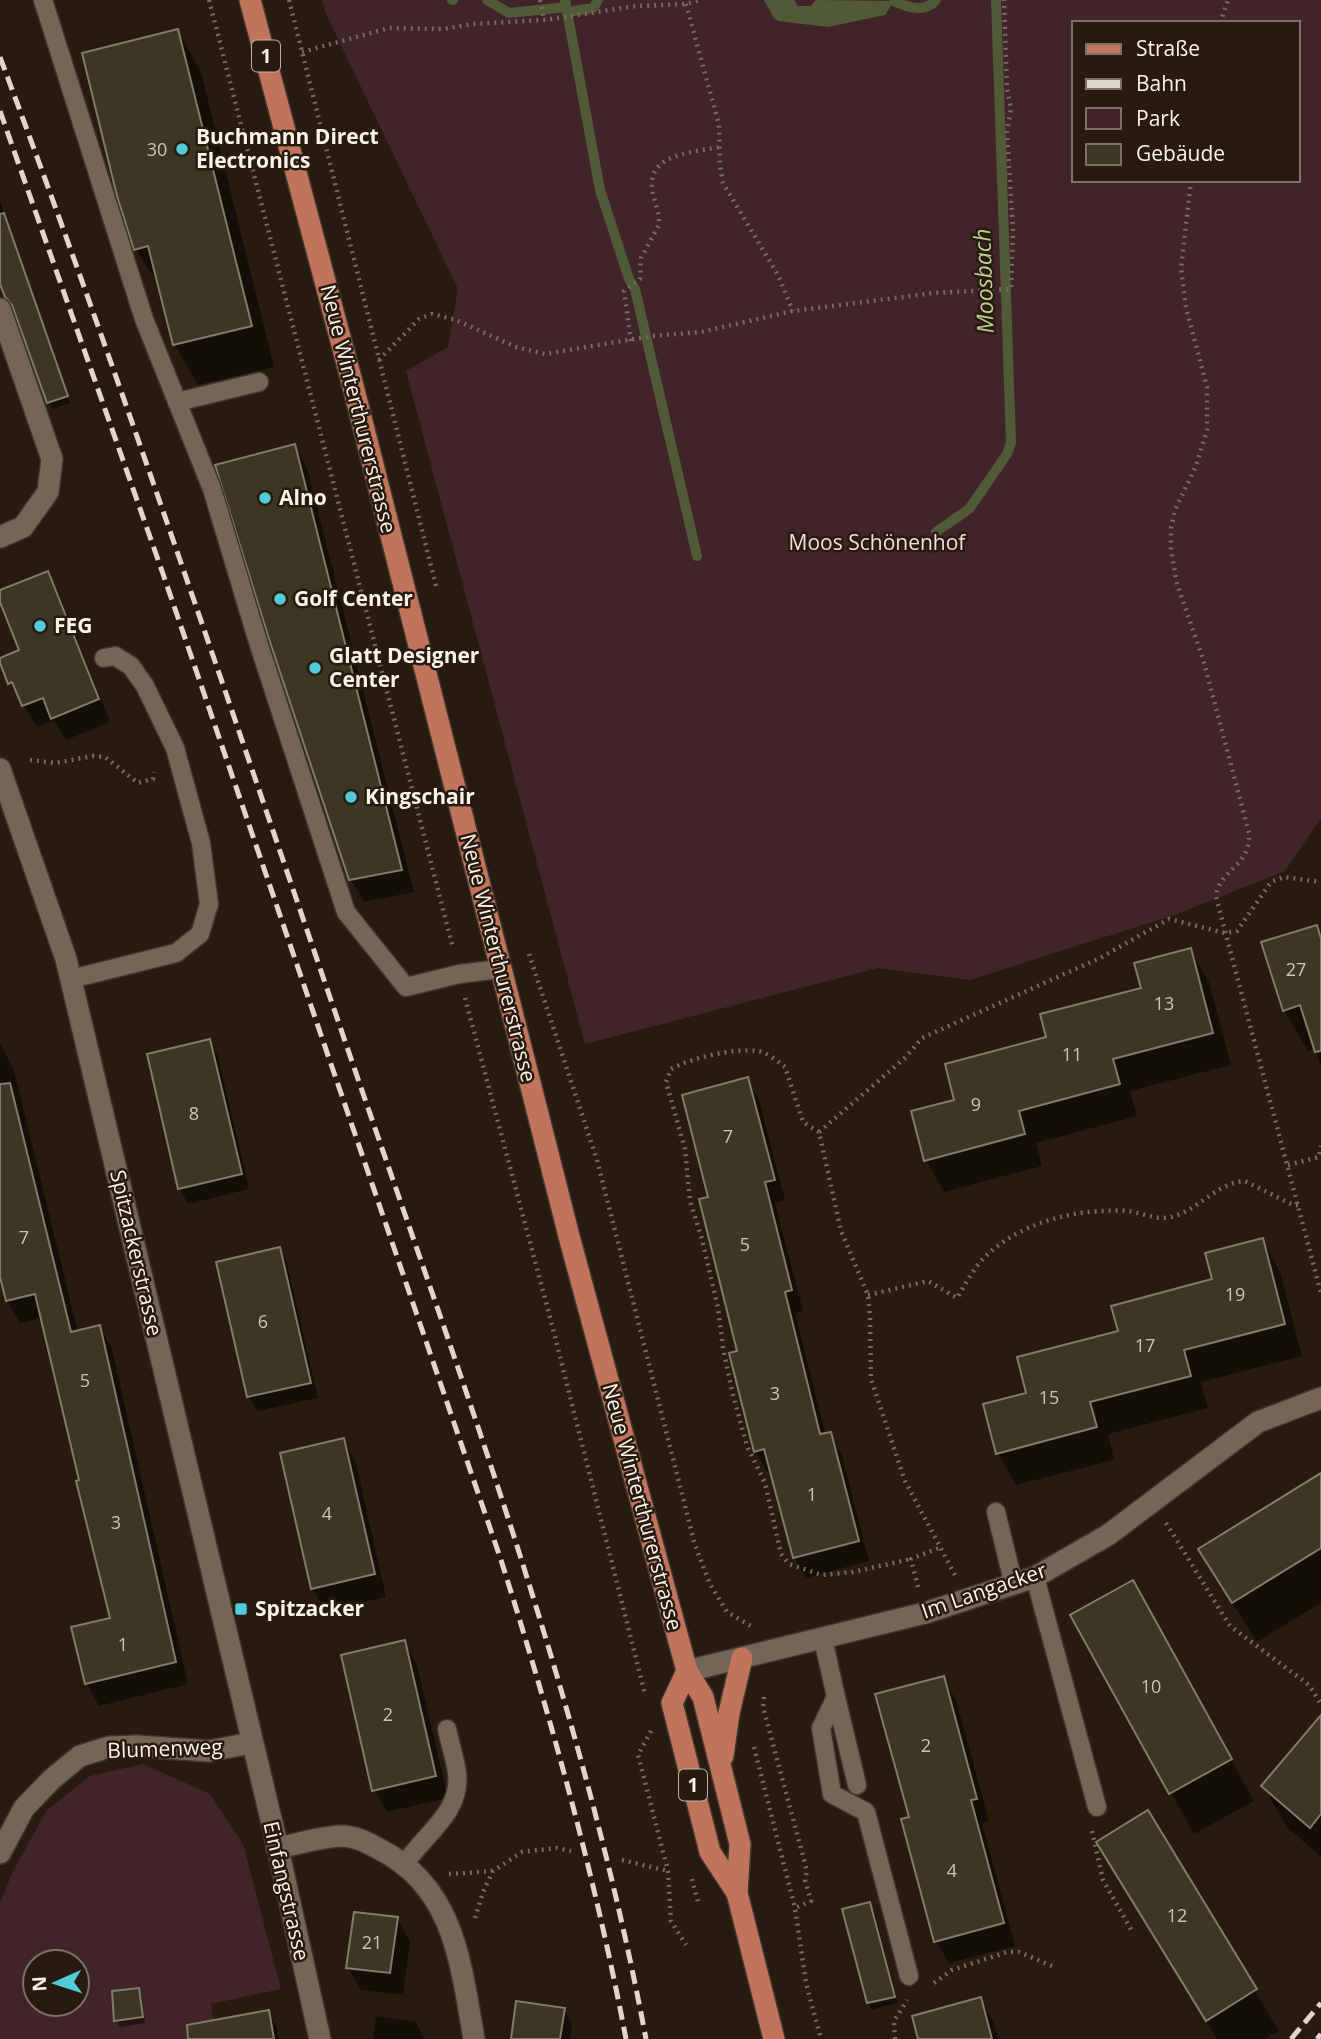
<svg xmlns="http://www.w3.org/2000/svg" width="1321" height="2039" font-family="'Open Sans',sans-serif">
  <style>
    .green { fill: #41242a; fill-rule: evenodd }
    .water { fill: #515a37 }
    .shadow { fill: #0007 }
    .lines { fill: none; stroke-linecap: round; stroke-linejoin: round }
    .stream { stroke: #515a37; stroke-width: 10 }
    .building { fill: #3c3625; stroke: #817b68; stroke-width: 2 }
    .service-casing { stroke: #3f352f; stroke-width: 21 }
    .minor-casing { stroke: #3f352f; stroke-width: 24 }
    .primary-casing { stroke: #3f352f; stroke-width: 24 }
    .path { stroke: #756a5f; stroke-width: 4.5; stroke-dasharray: 2 5; stroke-linecap: butt }
    .service { stroke: #746557; stroke-width: 18 }
    .minor { stroke: #746557; stroke-width: 21 }
    .primary { stroke: #c1745c; stroke-width: 21 }
    .rail { stroke: #e0d6ce; stroke-width: 5; stroke-dasharray: 14 7; stroke-linecap: butt }
    .poi-dot { fill: #52cbd8; stroke: #271b0f; stroke-width: 2.5 }
    .labels { text-anchor: middle; stroke-width: 5; stroke-linejoin: round; paint-order: stroke }
    .number-label { font-size: 18px; fill: #cbc3b9 }
    .shield { fill: #271b0f; stroke: #bbb2a8; stroke-width: 2 }
    .shield-label { font-size: 19px; font-weight: bold; fill: #fbf2ea }
    .poi-label { font-size: 21px; font-weight: bold; fill: #fbf2ea; stroke: #271b0f; text-anchor: start }
    .street-label { font-size: 21px; fill: #fbf2ea; stroke: #271b0f }
    .park-label { font-size: 21px; fill: #f7d9de; stroke: #271b0f }
    .water-label { font-size: 23px; font-style: italic; fill: #bfcf91; stroke: #271b0f }
  </style>
  <rect width="100%" height="100%" fill="#271b0f"/>
  <g class="green">
    <path d="M322,0H1321V818L1285,871L1177,914L970,980L878,968L585,1044L406,371L448,347L458,289L325,12ZM1074,23H1298V180H1074Z"/>
    <path d="M143,1764L210,1794L243,1844L281,1989L211,2004L216,2039H0V1903L13,1871L47,1810L90,1776ZM35,1962H77V2004H35Z"/>
  </g>
  <polygon class="water" points="764,0 794,0 798,6 811,6 816,0 894,1 885,15 828,27 778,21 774,18"/>
  <g class="shadow">
    <polygon points="178,31 201,72 274,367 198,385 175,345 161,289 136,249"/>
    <polygon points="0,201 70,403 52,409 16,309 0,285"/>
    <polygon points="294,446 307,468 414,892 364,902 351,880 271,638"/>
    <polygon points="47,574 60,596 110,722 66,740 54,721 37,727 10,683 22,651 0,598 0,592"/>
    <polygon points="1316,927 1321,936 1321,1067 1315,1048 1308,1051 1284,1010"/>
    <polygon points="1190,950 1209,982 1231,1065 1130,1091 1137,1116 1036,1143 1042,1166 944,1192 926,1160 956,1101 1048,1038 1143,989"/>
    <polygon points="210,1041 218,1056 249,1189 188,1204 180,1189 149,1055"/>
    <polygon points="0,1043 14,1071 78,1332 99,1327 112,1349 188,1684 99,1706 87,1684 73,1629 112,1619 82,1481 42,1318 20,1323 7,1301 0,1270"/>
    <polygon points="748,1080 759,1100 785,1200 775,1203 803,1311 795,1313 826,1435 830,1434 842,1455 869,1561 806,1578 794,1557 772,1470 767,1472 755,1451 710,1198"/>
    <polygon points="1262,1240 1280,1272 1302,1356 1201,1382 1208,1408 1108,1434 1114,1460 1016,1485 998,1453 1029,1395 1120,1332 1214,1281"/>
    <polygon points="279,1249 287,1264 318,1398 257,1411 248,1396"/>
    <polygon points="343,1440 356,1463 386,1597 325,1610 312,1588"/>
    <polygon points="1321,1475 1321,1603 1257,1642 1224,1590"/>
    <polygon points="1073,1616 1155,1623 1254,1801 1194,1834"/>
    <polygon points="404,1642 417,1665 448,1798 387,1812 374,1790"/>
    <polygon points="943,1678 956,1700 989,1821 982,1823 1015,1946 949,1963 936,1941 911,1819"/>
    <polygon points="1321,1717 1321,1857 1287,1827 1263,1786"/>
    <polygon points="1147,1812 1279,2031 1266,2039 1217,2039 1122,1883"/>
    <polygon points="870,1904 874,1910 898,2003 872,2010 868,2003 844,1910"/>
    <polygon points="397,1919 410,1941 403,1995 361,1990 348,1968"/>
    <polygon points="138,1990 142,1997 145,2023 120,2027 116,2020"/>
    <polygon points="980,1999 993,2021 998,2039 920,2039"/>
    <polygon points="564,2009 572,2024 570,2039 512,2039"/>
    <polygon points="268,2012 277,2027 279,2039 235,2039"/>
    <polygon points="376,2016 416,2022 424,2039 373,2039"/>
  </g>
  <g class="lines">
    <g class="stream">
      <polyline points="452,0 453,0"/>
      <polyline points="487,0 509,13 566,7"/>
      <polyline points="565,0 600,190 629,279 635,289 697,556"/>
      <path d="M894,1C908,8 925,13 936,0"/>
      <polyline points="567,12 593,8 598,0"/>
      <polyline points="936,532 969,509 1007,454 1011,443 996,0"/>
    </g>
  </g>
  <g class="building">
    <polygon points="178,29 252,326 173,345 148,246 134,250 117,196 82,53"/>
    <polygon points="4,213 68,396 47,403 12,305 5,297 0,284 0,214"/>
    <polygon points="295,444 402,870 349,880 269,639 215,465"/>
    <polygon points="48,571 99,699 51,719 43,698 22,706 12,682 8,684 0,663 0,658 19,650 0,602 0,590"/>
    <polygon points="1317,925 1321,939 1321,1051 1315,1052 1300,1005 1283,1011 1261,942"/>
    <polygon points="1191,948 1213,1033 1113,1059 1120,1084 1019,1111 1025,1134 924,1161 911,1111 954,1100 945,1064 1046,1037 1040,1014 1141,988 1134,963"/>
    <polygon points="210,1039 242,1174 178,1189 147,1054"/>
    <polygon points="748,1077 775,1180 765,1182 792,1290 785,1292 820,1434 831,1432 859,1541 793,1558 764,1449 754,1452 729,1353 737,1351 699,1199 708,1197 682,1095"/>
    <polygon points="10,1083 71,1332 100,1325 176,1662 85,1684 71,1627 110,1618 76,1481 79,1480 35,1294 6,1301 0,1277 0,1084"/>
    <polygon points="1263,1238 1285,1324 1184,1350 1191,1376 1090,1402 1097,1427 996,1454 983,1404 1026,1393 1017,1357 1118,1331 1111,1306 1212,1279 1205,1253"/>
    <polygon points="280,1247 311,1383 247,1397 216,1262"/>
    <polygon points="344,1438 375,1574 311,1589 280,1453"/>
    <polygon points="1321,1473 1321,1548 1232,1603 1198,1549"/>
    <polygon points="1133,1580 1232,1759 1169,1794 1070,1615"/>
    <polygon points="405,1640 436,1776 372,1791 341,1655"/>
    <polygon points="944,1676 977,1799 971,1800 1004,1923 934,1942 901,1819 909,1817 875,1694"/>
    <polygon points="1321,1715 1321,1814 1310,1828 1261,1786"/>
    <polygon points="1148,1810 1257,1989 1206,2021 1096,1842"/>
    <polygon points="870,1902 895,1997 867,2003 842,1909"/>
    <polygon points="354,1912 398,1917 390,1973 346,1968"/>
    <polygon points="139,1988 143,2017 114,2021 112,1991"/>
    <polygon points="981,1997 992,2039 918,2039 912,2016"/>
    <polygon points="516,2001 565,2008 560,2039 511,2039"/>
    <polygon points="269,2010 274,2039 188,2039 187,2025"/>
  </g>
  <g class="lines">
    <defs>
      <g id="service">
        <polyline points="43,0 144,319 212,489 258,642 346,912 406,987 459,974 500,969"/>
        <polyline points="177,402 259,382"/>
        <polyline points="71,979 176,953 200,934 209,904 201,843 175,748 145,686 131,666 115,656 104,658"/>
        <polyline points="996,1512 1014,1585"/>
        <polyline points="1035,1577 1097,1807"/>
        <polyline points="823,1639 836,1697 821,1728 832,1794 866,1812 909,1976"/>
        <polyline points="836,1697 857,1785"/>
        <path d="M404,1865C423,1835 462,1813 457,1773C455,1758 450,1744 447,1729"/>
      </g>
      <g id="minor">
        <polyline points="0,309 52,459 48,492 23,527 0,537"/>
        <polyline points="0,769 66,959 276,1840 320,2039"/>
        <polyline points="687,1671 925,1613 1035,1577 1108,1535 1258,1422 1321,1398"/>
        <path d="M277,1848C298,1844 320,1837 341,1836C356,1836 368,1843 381,1850C455,1888 461,1966 474,2039"/>
        <polyline points="0,1853 24,1808 52,1779 80,1756 109,1747 137,1746 209,1751 251,1743"/>
      </g>
      <g id="primary">
        <polyline points="250,0 353,386 570,1240 687,1671 703,1697 740,1844 737,1893 774,2039"/>
        <polyline points="687,1671 672,1703 710,1852 737,1893"/>
        <polyline points="723,1756 729,1713 742,1658"/>
      </g>
    </defs>
    <use href="#service" class="service-casing"/>
    <use href="#minor" class="minor-casing"/>
    <use href="#primary" class="primary-casing"/>
    <g class="path">
      <polyline points="209,0 453,948"/>
      <polyline points="289,0 436,586"/>
      <polyline points="540,0 544,20"/>
      <polyline points="686,4 719,125 720,165 723,183 778,275 793,311"/>
      <polyline points="1220,23 1228,0"/>
      <polyline points="302,52 389,28 443,29 473,24 544,20 636,6 686,4 701,0"/>
      <path d="M1191,180L1181,269L1186,308L1207,387V430L1196,466L1175,510L1171,528V550L1177,584L1203,659L1249,833C1251,867 1218,870 1216,897L1321,1293"/>
      <path d="M631,341L624,291L640,279L641,258L659,225C660,212 653,200 652,187C649,153 696,152 720,147"/>
      <polyline points="379,360 419,319 432,314 456,320 516,347 545,354 652,336 701,332 793,311 934,293 1011,289 1013,231 1007,132 1011,109 1007,89 1004,0"/>
      <polyline points="30,760 55,763 93,756 105,757 138,783 153,779 154,772"/>
      <polyline points="529,954 597,1160 695,1545 710,1584 727,1612 751,1626 752,1628"/>
      <polyline points="465,998 552,1325 645,1694"/>
      <path d="M819,1132L803,1122L785,1067C777,1061 767,1052 757,1051C733,1048 691,1058 671,1069L666,1082L685,1149L690,1201L702,1239L718,1308L723,1348L732,1391L747,1446L765,1483L781,1554L789,1564L822,1575L853,1572L911,1559"/>
      <polyline points="1288,1165 1319,1157 1321,1146"/>
      <path d="M868,1295L928,1281L957,1298C966,1283 974,1267 987,1255C1023,1221 1079,1208 1127,1211C1139,1212 1151,1218 1163,1218C1194,1217 1213,1183 1245,1181L1293,1205H1298"/>
      <polyline points="1166,1523 1230,1626 1309,1685 1321,1704"/>
      <polyline points="955,1575 905,1481 871,1379 870,1318 868,1295 841,1231 819,1132 906,1057 922,1038 1100,958 1169,919 1225,933 1237,931 1271,882 1284,877 1321,882"/>
      <polyline points="918,1587 911,1559 939,1548"/>
      <polyline points="764,1697 763,1707 807,1871 805,1880 811,1901 795,1908"/>
      <polyline points="651,1731 638,1755 668,1871 671,1921 686,1945"/>
      <polyline points="754,1747 795,1908 806,1983 821,2039"/>
      <polyline points="1092,1831 1103,1880 1133,1933"/>
      <polyline points="622,1860 668,1871"/>
      <polyline points="449,1874 492,1871"/>
      <polyline points="692,1879 698,1902"/>
      <polyline points="475,1918 483,1892 493,1871 522,1852 557,1848 571,1851"/>
      <polyline points="934,1983 952,1970 1007,1952 1019,1952 1052,1966"/>
      <polyline points="895,2039 894,2021 907,2000"/>
    </g>
    <use href="#service" class="service"/>
    <use href="#minor" class="minor"/>
    <use href="#primary" class="primary"/>
    <g class="rail">
      <path d="M0,57C126,394 240,736 357,1076C466,1393 584,1709 646,2039"/>
      <path d="M0,111L162,571L501,1560C551,1718 595,1876 626,2039"/>
      <polyline points="1291,2039 1321,2003"/>
      <polyline points="1317,2039 1321,2034"/>
    </g>
  </g>
  <g class="poi-dot">
    <circle cx="182" cy="149" r="7"/>
    <circle cx="265" cy="498" r="7"/>
    <circle cx="280" cy="599" r="7"/>
    <circle cx="40" cy="626" r="7"/>
    <circle cx="315" cy="668" r="7"/>
    <circle cx="351" cy="797" r="7"/>
    <rect x="234" y="1602" width="14" height="14" rx="3.5"/>
  </g>
  <g class="labels">
    <g class="number-label">
      <text x="157" y="156">30</text>
      <text x="1296" y="976">27</text>
      <text x="1164" y="1010">13</text>
      <text x="1072" y="1061">11</text>
      <text x="976" y="1111">9</text>
      <text x="194" y="1120">8</text>
      <text x="728" y="1143">7</text>
      <text x="24" y="1244">7</text>
      <text x="745" y="1251">5</text>
      <text x="1235" y="1301">19</text>
      <text x="263" y="1328">6</text>
      <text x="1145" y="1352">17</text>
      <text x="85" y="1387">5</text>
      <text x="775" y="1400">3</text>
      <text x="1049" y="1404">15</text>
      <text x="812" y="1501">1</text>
      <text x="327" y="1520">4</text>
      <text x="116" y="1529">3</text>
      <text x="123" y="1651">1</text>
      <text x="1151" y="1693">10</text>
      <text x="388" y="1721">2</text>
      <text x="926" y="1752">2</text>
      <text x="952" y="1877">4</text>
      <text x="1177" y="1922">12</text>
      <text x="372" y="1949">21</text>
    </g>
    <g class="shield">
      <rect x="252" y="40.5" width="28" height="31" rx="5"/>
      <rect x="679" y="1769.5" width="28" height="31" rx="5"/>
    </g>
    <g class="shield-label">
      <text x="266" y="63">1</text>
      <text x="693" y="1792">1</text>
    </g>
    <g class="poi-label">
      <text x="196" y="144">Buchmann Direct<tspan x="196" dy="24">Electronics</tspan></text>
      <text x="279" y="505">Alno</text>
      <text x="294" y="606">Golf Center</text>
      <text x="54" y="633">FEG</text>
      <text x="329" y="663">Glatt Designer<tspan x="329" dy="24">Center</tspan></text>
      <text x="365" y="804">Kingschair</text>
      <text x="255" y="1616">Spitzacker</text>
    </g>
    <g class="street-label">
      <text transform="translate(358 409) rotate(76)" y="7">Neue Winterthurerstrasse</text>
      <text transform="translate(498 958) rotate(76)" y="7">Neue Winterthurerstrasse</text>
      <text transform="translate(136 1253) rotate(77)" y="7">Spitzackerstrasse</text>
      <text transform="translate(642 1507) rotate(75)" y="7">Neue Winterthurerstrasse</text>
      <text transform="translate(984 1591) rotate(-19)" y="7">Im Langacker</text>
      <text transform="translate(165 1749) rotate(-2)" y="7">Blumenweg</text>
      <text transform="translate(286 1891) rotate(77)" y="7">Einfangstrasse</text>
    </g>
    <g class="park-label">
      <text x="877" y="550">Moos Schönenhof</text>
    </g>
    <g class="water-label">
      <text transform="translate(984 281) rotate(-92)" y="8">Moosbach</text>
    </g>
  </g>
  <rect x="1072" y="21" width="228" height="161" fill="#271b0f" stroke="#7c7167" stroke-width="2"/>
  <rect x="1086" y="44" width="35" height="10" fill="#c1745c" stroke="#7c7167" stroke-width="2"/>
  <text x="1136" y="56" font-size="21" fill="#fbf2ea">Straße</text>
  <rect x="1086" y="79" width="35" height="10" fill="#e0d6ce" stroke="#7c7167" stroke-width="2"/>
  <text x="1136" y="91" font-size="21" fill="#fbf2ea">Bahn</text>
  <rect x="1086" y="108" width="35" height="21" fill="#41242a" stroke="#7c7167" stroke-width="2"/>
  <text x="1136" y="126" font-size="21" fill="#fbf2ea">Park</text>
  <rect x="1086" y="144" width="35" height="21" fill="#3c3625" stroke="#7c7167" stroke-width="2"/>
  <text x="1136" y="161" font-size="21" fill="#fbf2ea">Gebäude</text>
  <g transform="translate(56 1983) rotate(267)"><circle r="33" fill="#271b0f" stroke="#7c7167" stroke-width="2"/>
  <path d="M0-5L12 26L0 18L-12 26Z" fill="#52cbd8"/>
  <text y="-10" font-size="19" font-weight="bold" text-anchor="middle" fill="#fbf2ea">N</text>
  </g>
</svg>
